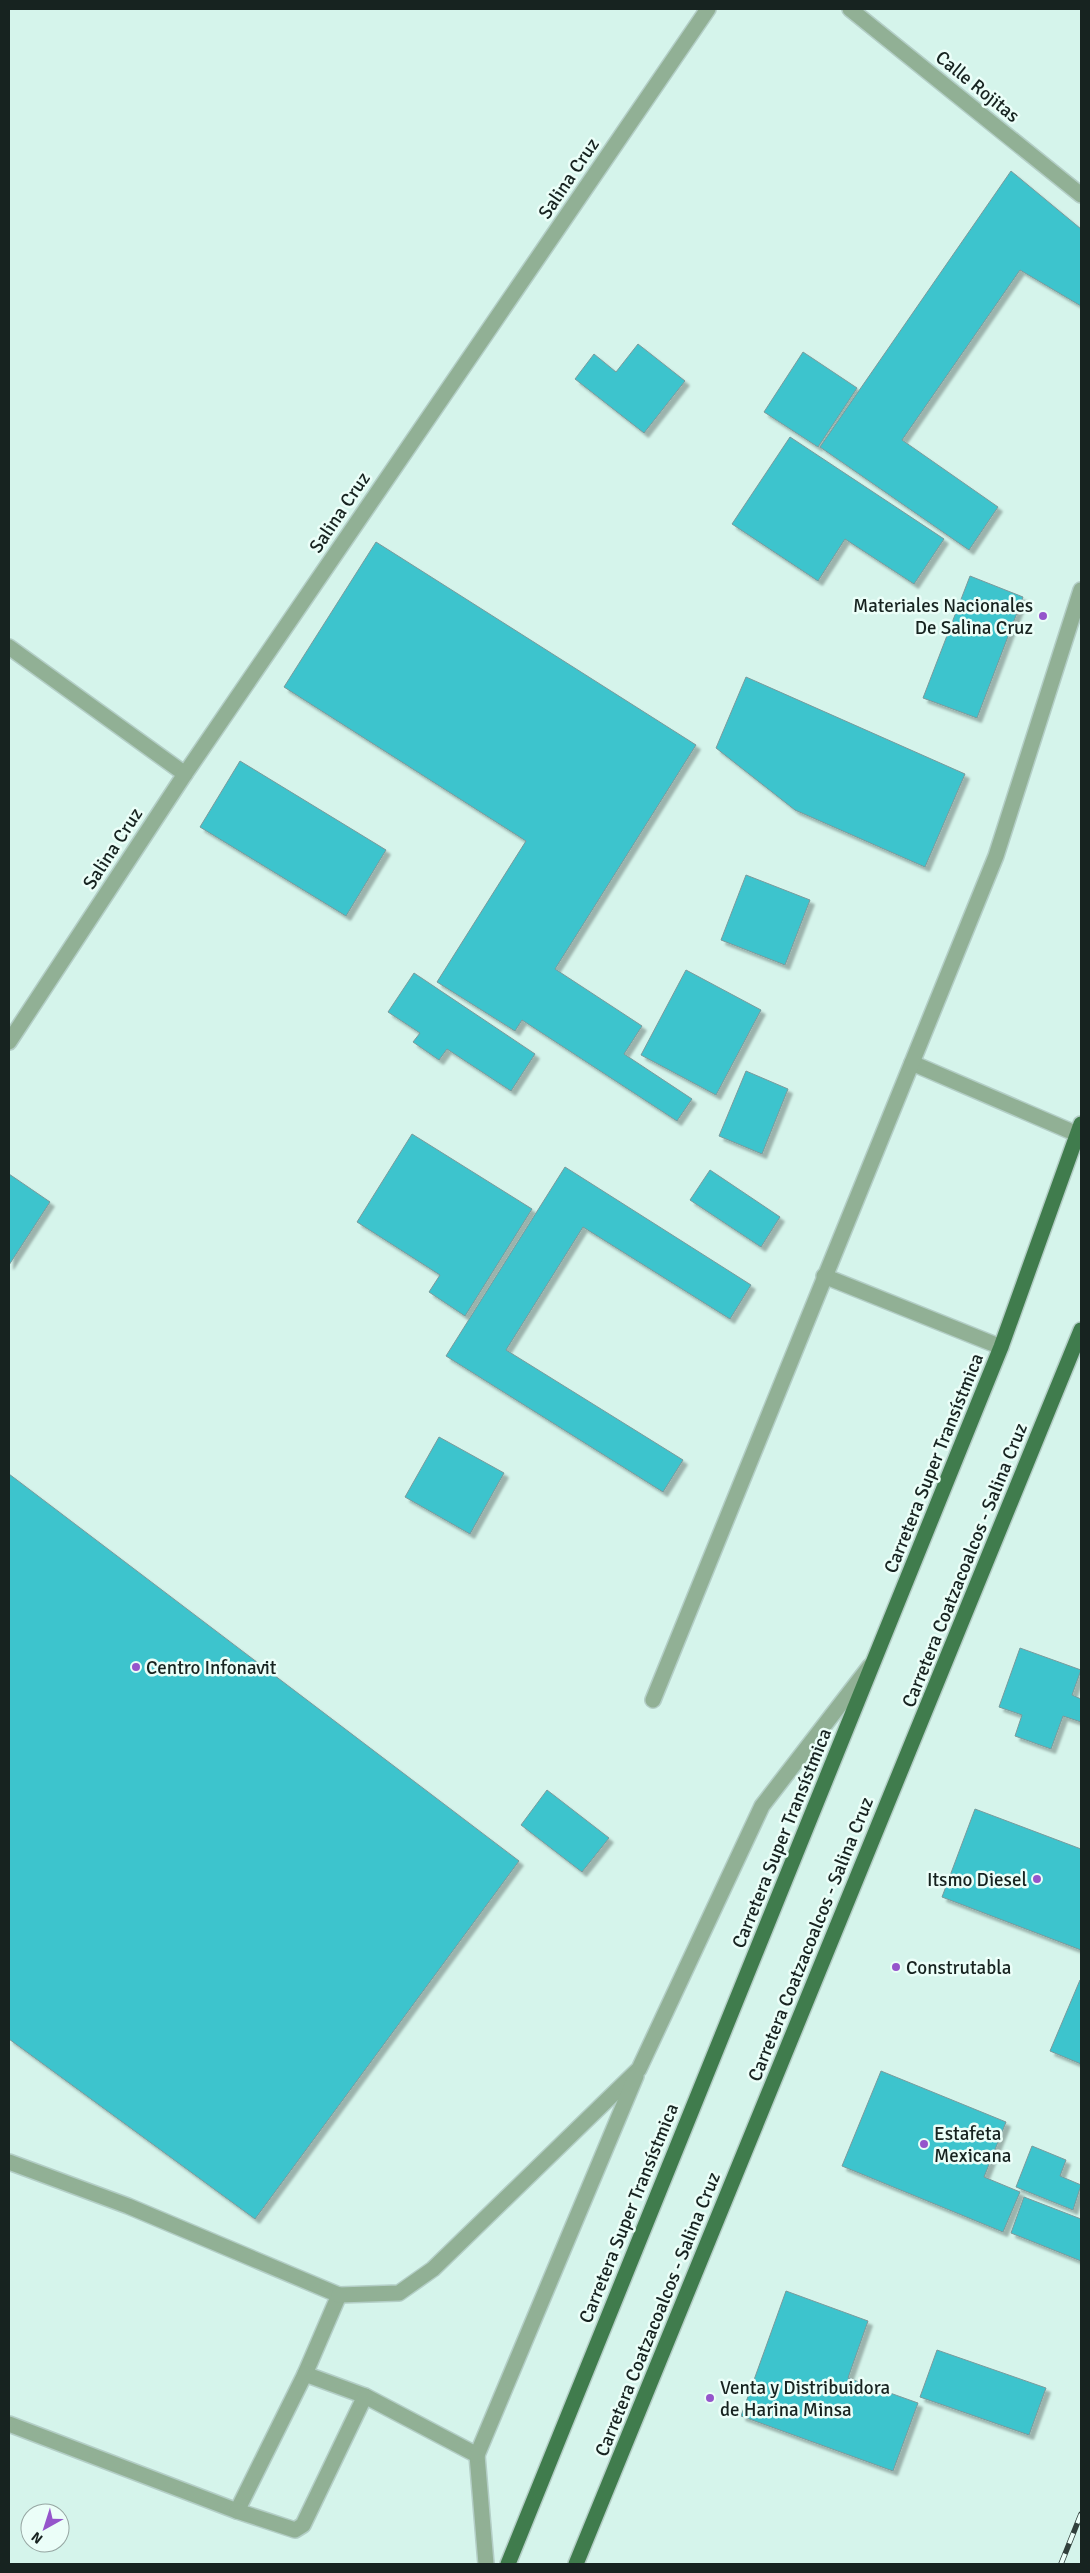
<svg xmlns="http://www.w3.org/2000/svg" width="1090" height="2573" font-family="Signika,sans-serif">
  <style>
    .building { fill: #3cc4cd; stroke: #7a9a9c; filter: url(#shadow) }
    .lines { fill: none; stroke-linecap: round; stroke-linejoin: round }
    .minor-casing { stroke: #b3cec6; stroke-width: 18 }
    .major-casing { stroke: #b3cec6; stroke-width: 18 }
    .minor { stroke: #91b095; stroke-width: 15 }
    .major { stroke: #407c4d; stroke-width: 15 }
    .rail-casing { stroke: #31403c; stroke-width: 5.5 }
    .rail { stroke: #ebfef8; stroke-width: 4; stroke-dasharray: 11; stroke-linecap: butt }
    .poi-dot { fill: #9555cb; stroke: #ebfef8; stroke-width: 2 }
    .labels { text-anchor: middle; stroke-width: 5; stroke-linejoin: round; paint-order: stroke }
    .street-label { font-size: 19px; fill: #172320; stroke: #ebfef8 }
    .poi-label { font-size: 19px; fill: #172320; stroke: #ebfef8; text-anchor: start }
  </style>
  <defs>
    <filter id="shadow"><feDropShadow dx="4.5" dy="4.5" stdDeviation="1" flood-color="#0004"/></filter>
  </defs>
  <rect width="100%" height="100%" fill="#d5f4eb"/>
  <g class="building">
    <polygon points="1011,171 1081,229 1081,306 1020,270 902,440 998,507 969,550 820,447"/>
    <polygon points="638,344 685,381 644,433 575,379 594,354 616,372"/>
    <polygon points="803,352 857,388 818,447 764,412"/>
    <polygon points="790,437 944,539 914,584 845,539 818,581 732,524"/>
    <polygon points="376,542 696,745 555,969 642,1026 624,1054 692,1099 677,1121 522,1020 515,1031 437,982 526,841 284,687"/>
    <polygon points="970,576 1023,597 977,718 923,698"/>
    <polygon points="746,677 965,774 925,867 795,810 716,748"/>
    <polygon points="240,761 386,850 346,916 200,827"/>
    <polygon points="746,875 810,900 785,965 721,940"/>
    <polygon points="686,970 761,1010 716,1095 641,1055"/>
    <polygon points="414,973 535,1054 511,1091 447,1049 439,1060 413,1042 420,1033 388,1012"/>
    <polygon points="746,1071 788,1089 762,1154 719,1136"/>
    <polygon points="412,1134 532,1209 465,1316 429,1292 440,1275 357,1222"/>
    <polygon points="565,1167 751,1285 730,1319 583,1227 506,1350 683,1460 663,1492 446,1356"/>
    <polygon points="710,1170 780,1217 761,1247 690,1200"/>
    <polygon points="9,1174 50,1202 9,1265"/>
    <polygon points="439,1437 504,1473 470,1534 405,1497"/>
    <polygon points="9,1474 519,1861 255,2219 9,2039"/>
    <polygon points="1020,1648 1081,1670 1072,1695 1081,1699 1081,1722 1063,1716 1051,1749 1015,1736 1022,1715 999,1707"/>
    <polygon points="547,1790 609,1838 582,1872 521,1825"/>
    <polygon points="975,1809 1081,1849 1081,1950 942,1897"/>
    <polygon points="1080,1980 1081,1980 1081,2064 1050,2051"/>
    <polygon points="881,2071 1006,2122 984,2177 1020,2192 1003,2232 842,2166"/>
    <polygon points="1032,2146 1066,2160 1060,2176 1081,2185 1073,2210 1016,2187"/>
    <polygon points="1024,2197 1081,2219 1081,2261 1011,2233"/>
    <polygon points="786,2291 868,2321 848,2378 918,2403 893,2471 741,2416"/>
    <polygon points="937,2350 1046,2388 1029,2435 920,2397"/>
  </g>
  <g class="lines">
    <defs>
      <g id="minor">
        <polyline points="850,9 1081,195"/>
        <polyline points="9,647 185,774"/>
        <polyline points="9,1042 185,774 708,9"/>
        <polyline points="912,1063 1077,1134"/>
        <polyline points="824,1276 1001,1347"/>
        <polyline points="653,1700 996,856 1081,590"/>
        <polyline points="9,2162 128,2206 339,2295 305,2374"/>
        <polyline points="339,2295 399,2293 433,2269 639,2069 762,1806 870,1666"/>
        <polyline points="9,2424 237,2511 305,2374 365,2396 477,2455 486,2564"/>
        <polyline points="477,2455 636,2076"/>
        <polyline points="237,2511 295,2530 303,2525 365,2396"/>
      </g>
      <g id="major">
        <polyline points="508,2564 1001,1347 1081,1124"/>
        <polyline points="576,2564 1081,1330"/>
      </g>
    </defs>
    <use href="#minor" class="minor-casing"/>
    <use href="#major" class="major-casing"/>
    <use href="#minor" class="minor"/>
    <use href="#major" class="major"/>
    <defs>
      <polyline id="rail" points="1061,2564 1081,2514"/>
    </defs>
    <use href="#rail" class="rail-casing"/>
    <use href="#rail" class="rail"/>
  </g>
  <g class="poi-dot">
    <circle cx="1043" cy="616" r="5"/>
    <circle cx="136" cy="1667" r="5"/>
    <circle cx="1037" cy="1879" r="5"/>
    <circle cx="896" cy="1967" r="5"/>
    <circle cx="924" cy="2144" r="5"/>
    <circle cx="710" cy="2398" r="5"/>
  </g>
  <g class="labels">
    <g class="street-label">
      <text transform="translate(978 86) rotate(39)" y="7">Calle Rojitas</text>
      <text transform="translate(568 178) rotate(-56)" y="7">Salina Cruz</text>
      <text transform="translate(339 512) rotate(-56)" y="7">Salina Cruz</text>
      <text transform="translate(112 848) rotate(-57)" y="7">Salina Cruz</text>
      <text transform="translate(933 1463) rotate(-68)" y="7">Carretera Super Transístmica</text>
      <text transform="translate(964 1565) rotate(-68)" y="7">Carretera Coatzacoalcos - Salina Cruz</text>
      <text transform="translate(781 1838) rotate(-68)" y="7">Carretera Super Transístmica</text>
      <text transform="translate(810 1939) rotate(-68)" y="7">Carretera Coatzacoalcos - Salina Cruz</text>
      <text transform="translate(628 2213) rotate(-68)" y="7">Carretera Super Transístmica</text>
      <text transform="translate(657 2314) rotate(-68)" y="7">Carretera Coatzacoalcos - Salina Cruz</text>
    </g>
    <g class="poi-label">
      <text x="1033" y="612" text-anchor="end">Materiales Nacionales<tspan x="1033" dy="22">De Salina Cruz</tspan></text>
      <text x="146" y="1674">Centro Infonavit</text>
      <text x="1027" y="1886" text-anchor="end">Itsmo Diesel</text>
      <text x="906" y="1974">Construtabla</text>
      <text x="934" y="2140">Estafeta<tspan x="934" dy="22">Mexicana</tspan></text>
      <text x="720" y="2394">Venta y Distribuidora<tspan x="720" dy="22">de Harina Minsa</tspan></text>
    </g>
  </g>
  <rect width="1090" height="2573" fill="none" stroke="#172320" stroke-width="20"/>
  <g transform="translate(45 2528) rotate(219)"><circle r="24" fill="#ebfef8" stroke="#96a6a2"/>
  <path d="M0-4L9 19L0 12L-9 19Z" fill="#9555cb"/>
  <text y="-8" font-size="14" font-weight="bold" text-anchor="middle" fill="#172320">N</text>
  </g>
</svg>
